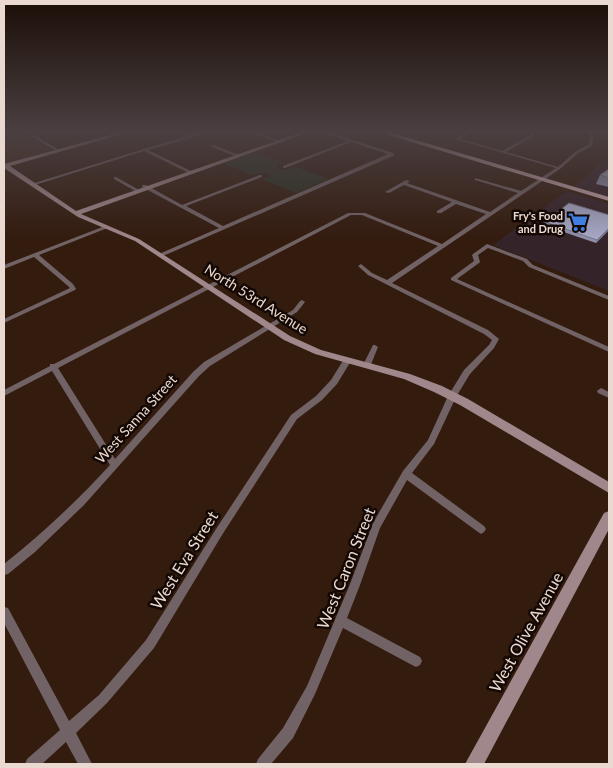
<svg xmlns="http://www.w3.org/2000/svg" width="613" height="768" font-family="Lato,sans-serif">
  <style>
    .commercial { fill: #35232a }
    .built { fill: #412211 }
    .green { fill: #2a2f20 }
    .lines { fill: none; stroke-linecap: round; stroke-linejoin: round }
    .street { fill: #716265; fill-rule: evenodd }
    .secondary { fill: #9f878b; fill-rule: evenodd }
    .primary { fill: #c2a3a9; fill-rule: evenodd }
    .wall { fill: #9090ab }
    .shaded-wall { fill: #75768b }
    .building { fill: #a7a8c7; stroke: #75768b }
    .labels { text-anchor: middle; stroke-width: 5; stroke-linejoin: round; paint-order: stroke }
    .far-poi-label { font-size: 11px; font-weight: bold; fill: #ead9d1; stroke: #130804; text-anchor: end }
    .street-label { font-size: 14px; fill: #ead9d1; stroke: #130804 }
    .near-street-label { font-size: 16px; fill: #ead9d1; stroke: #130804 }
  </style>
  <rect width="100%" height="100%" fill="#331b0e"/>
  <g class="commercial">
    <polygon points="609,156 609,197 574,186 591,173 596,167"/>
    <polygon points="567,191 609,204 609,291 493,245"/>
  </g>
  <polygon class="built" points="4,131 19,131 51,150 4,164"/>
  <polygon class="green" points="255,152 285,163 277,165 277,169 286,170 293,166 328,179 296,193 262,179 270,176 266,173 257,173 252,175 223,163"/>
  <g class="lines">
    <g class="street">
      <polygon points="22,131 27,131 61,151 58,152"/>
      <path d="M174,131C180,131 186,135 191,135C197,134 202,131 209,131L191,138L148,150L193,172V174H191L144,151L35,185L31,184L186,136Z"/>
      <polygon points="248,131 254,131 282,142 279,143"/>
      <polygon points="319,131 325,131 393,153 395,155 163,256 159,256 159,254 219,228 142,187 142,185 146,185 182,205 260,175 262,175 262,177 186,206 223,226 388,154 351,142 285,168 283,168 283,166 348,141"/>
      <polygon points="400,131 406,131 394,137 391,136"/>
      <path d="M470,131H475L460,139L502,151L531,135V131H535L534,136L506,152L558,167L575,152L589,144L590,136L584,131H589L594,136L592,146L577,154L560,169L392,283L488,330L499,339L494,348L470,374L456,397L434,444L412,473L484,526L486,529L484,532L481,534L478,532L407,480L380,528L360,585L347,618L420,657L422,661L420,665L416,667L412,665L343,628L315,694L293,738L271,764H256L258,759L283,728L307,686L350,584L373,523L403,471L428,440L448,396L464,370L489,345L492,340L484,334L368,275L358,266L361,264L372,273L387,280L438,246L362,215H351L58,368L115,459L193,372L204,362L293,310L300,301L302,300L305,302L297,312L210,366L199,376L84,505L35,552L8,574L4,575V564C42,534 77,501 110,465L52,371L4,396V390L50,366V364H54L348,213H365L442,244L486,214L456,204L441,213H437V211L452,202L404,185L389,193L385,192L406,180L410,181L407,183L490,212L518,193L475,180V178L521,191L556,168L455,139Z"/>
      <polygon points="212,145 214,145 241,156 238,157 212,147"/>
      <polygon points="114,177 116,177 141,191 137,192 114,179"/>
      <polygon points="105,226 110,227 39,255 73,284 76,289 75,290 4,323 4,319 70,288 68,286 34,257 4,269 4,265"/>
      <polygon points="487,244 527,259 533,265 609,296 609,300 529,267 523,261 488,248 478,255 480,262 479,263 457,279 609,347 609,352 451,280 451,278 474,261 472,255 473,254"/>
      <polygon points="373,345 375,345 378,347 370,367 364,367 363,365"/>
      <polygon points="344,359 347,359 351,361 337,384 322,400 297,419 222,535 154,648 107,703 76,733 92,764 78,764 66,742 42,764 25,764 27,759 60,730 4,623 4,607 8,608 69,721 99,695 146,640 216,529 291,415 316,396 331,380"/>
      <polygon points="601,388 609,392 609,398 598,393 597,391"/>
    </g>
    <g class="secondary">
      <polygon points="125,131 133,131 10,166 76,211 305,131 312,131 81,214 139,239 290,336 321,350 410,374 442,386 468,399 609,482 609,493 460,405 434,392 404,379 315,354 284,340 135,241 78,217 4,168 4,164"/>
      <polygon points="609,511 609,529 484,764 465,764 604,513"/>
    </g>
    <polygon class="primary" points="375,131 385,131 609,197 609,201"/>
  </g>
  <g class="wall">
    <polygon points="609,169 609,187 596,184 600,175"/>
    <polygon points="609,215 609,230 596,243 543,225 545,222"/>
  </g>
  <polygon class="shaded-wall" points="609,228 609,230 596,243 597,240"/>
  <g class="building">
    <polygon points="609,169 609,178 600,175"/>
    <polygon points="569,203 609,215 609,228 597,240 545,222"/>
  </g>
  <linearGradient id="sky" x2="0" y2="1"><stop stop-color="#1c0f08"/><stop offset="0.55" stop-color="#4a3f41"/><stop offset="1" stop-color="#4a3f41" stop-opacity="0"/></linearGradient>
  <rect width="613" height="239" fill="url(#sky)"/>
  <defs>
    <symbol id="supermarket-bare" viewBox="-9 -9 18 18"><path d="M-6-5.5h2.5l.6 2H6L4.5 2H-2.5L-4.4-4H-6ZM-1.5 3.2a1.3 1.3 0 1 0 .1 0ZM3 3.2a1.3 1.3 0 1 0 .1 0Z" fill="#3f7fe0" stroke="#130804" stroke-width="2.5" paint-order="stroke"/></symbol>
  </defs>
  <g fill-rule="evenodd">
    <use href="#supermarket-bare" x="564" y="208" width="28" height="28"/>
  </g>
  <g class="labels">
    <g class="far-poi-label">
      <text x="563" y="220">Fry's Food<tspan x="563" dy="13">and Drug</tspan></text>
    </g>
    <g class="street-label">
      <text transform="translate(256 299) rotate(32)" y="5">North 53rd Avenue</text>
      <text transform="translate(136 419) rotate(-48)" y="5">West Sanna Street</text>
    </g>
    <g class="near-street-label">
      <text transform="translate(184 560) rotate(-58)" y="6">West Eva Street</text>
      <text transform="translate(346 568) rotate(-68)" y="6">West Caron Street</text>
      <text transform="translate(526 632) rotate(-61)" y="6">West Olive Avenue</text>
    </g>
  </g>
  <rect width="613" height="768" fill="none" stroke="#ead9d1" stroke-width="10"/>
</svg>
